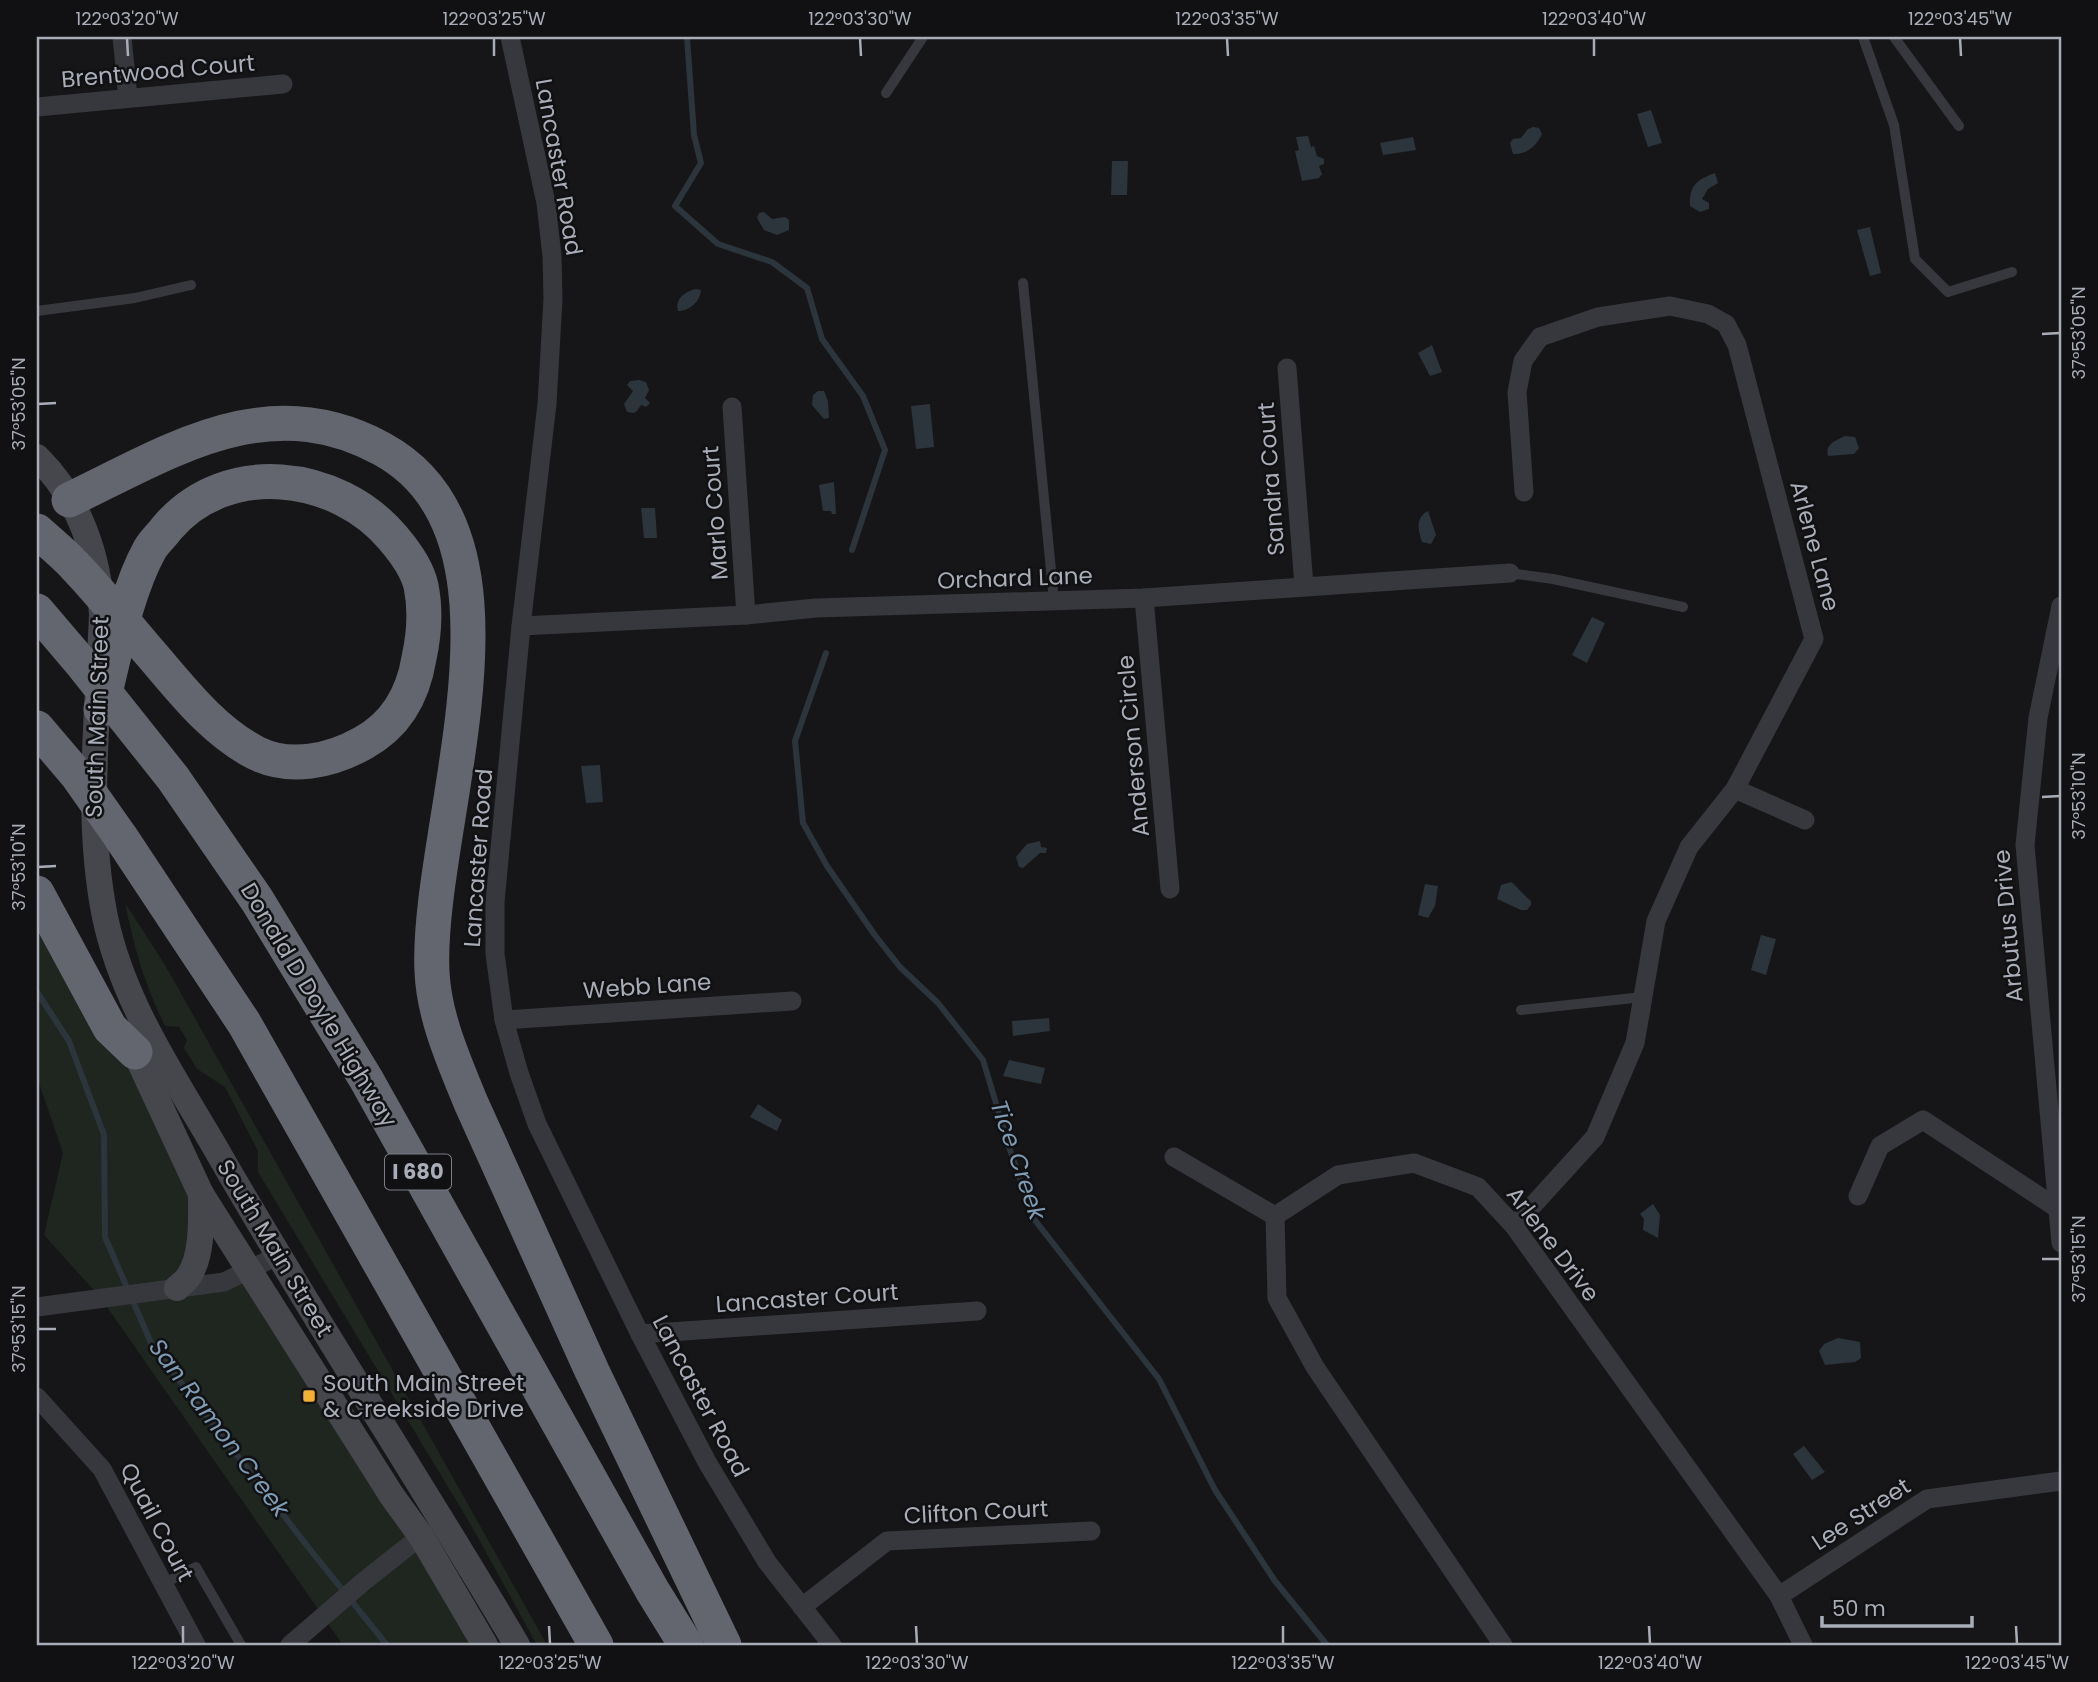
<svg xmlns="http://www.w3.org/2000/svg" width="2098" height="1682" font-family="Poppins,sans-serif">
  <style>
    .green { fill: #1e261f }
    .water { fill: #2c353c }
    .lines { fill: none; stroke-linecap: round; stroke-linejoin: round }
    .stream { stroke: #2c353c; stroke-width: 6 }
    .service { stroke: #37383d; stroke-width: 10 }
    .minor { stroke: #37383d; stroke-width: 19 }
    .secondary { stroke: #45474d; stroke-width: 26 }
    .motorway { stroke: #63666e; stroke-width: 35 }
    .ticks { fill: none; stroke: #a8adb8; stroke-width: 2.5 }
    .poi-dot { fill: #f2b134; stroke: #111113; stroke-width: 2.5 }
    .labels { text-anchor: middle; stroke-width: 5; stroke-linejoin: round; paint-order: stroke }
    .shield { fill: #111113; stroke: #7b7e86; stroke-width: 2 }
    .shield-label { font-size: 21px; font-weight: bold; fill: #a8adb8 }
    .street-label { font-size: 23px; fill: #a8adb8; stroke: #111113 }
    .poi-label { font-size: 23px; fill: #a8adb8; stroke: #111113; text-anchor: start }
    .water-label { font-size: 24px; font-style: italic; fill: #7f9bb3; stroke: #111113 }
    .neatline { fill: none; stroke: #a8adb8; stroke-width: 2.5 }
    .ticks-label { font-size: 18px; text-anchor: middle; fill: #a8adb8 }
  </style>
  <rect width="100%" height="100%" fill="#161618"/>
  <g class="green">
    <polygon points="37,893 201,1194 178,1287 249,1270 485,1645 343,1645 100,1297 44,1235 63,1153 37,1077"/>
    <path d="M125,903L165,965L547,1645H537L471,1525L258,1172V1151L225,1087L197,1069L184,1048L187,1040L179,1027L165,1026C144,982 135,951 125,903Z"/>
  </g>
  <g class="water">
    <polygon points="1651,110 1662,143 1648,147 1637,114"/>
    <path d="M1533,127L1539,128L1542,134C1537,145 1527,155 1513,154L1510,143L1513,139L1521,138L1528,129Z"/>
    <polygon points="1308,136 1311,147 1314,146 1317,156 1324,159 1324,164 1319,166 1322,174 1319,178 1302,181 1295,151 1299,150 1296,137"/>
    <polygon points="1413,137 1416,150 1383,155 1380,143"/>
    <polygon points="1112,161 1128,161 1127,195 1111,195"/>
    <path d="M1715,173L1718,183L1708,189L1702,199L1709,203V209L1700,212L1690,206C1689,186 1696,180 1715,173Z"/>
    <polygon points="764,212 772,219 785,217 789,220 789,230 777,235 764,230 757,218 759,213"/>
    <polygon points="1870,227 1881,273 1870,276 1857,230"/>
    <path d="M696,289L701,290C700,302 689,311 678,311C674,299 686,291 696,289Z"/>
    <polygon points="1432,345 1442,372 1430,376 1418,353"/>
    <polygon points="639,380 646,382 649,390 645,398 650,403 646,407 641,405 637,411 634,413 627,412 624,404 633,391 627,385 630,381"/>
    <polygon points="818,391 824,391 828,401 829,418 824,419 812,405 813,395"/>
    <polygon points="930,404 934,447 916,449 911,406"/>
    <path d="M1845,436L1855,437L1859,448L1854,454L1828,456C1825,444 1835,441 1845,436Z"/>
    <polygon points="834,482 836,514 832,514 831,511 823,511 819,485"/>
    <polygon points="641,508 655,508 657,538 644,538"/>
    <path d="M1428,511L1436,535L1431,544L1422,542C1418,530 1415,518 1428,511Z"/>
    <polygon points="1592,617 1605,623 1587,663 1572,655"/>
    <polygon points="600,765 603,802 586,803 581,766"/>
    <polygon points="1040,841 1041,847 1047,848 1046,853 1040,853 1023,868 1019,867 1016,857 1027,844"/>
    <path d="M1511,882C1516,885 1523,895 1531,901V905L1527,910H1521L1497,899L1501,885Z"/>
    <polygon points="1425,884 1438,886 1435,906 1428,918 1418,915"/>
    <polygon points="1761,935 1776,939 1766,975 1751,970"/>
    <polygon points="1049,1018 1050,1031 1013,1036 1012,1021"/>
    <polygon points="1009,1060 1045,1068 1041,1084 1003,1076"/>
    <polygon points="758,1104 782,1120 777,1131 750,1117"/>
    <polygon points="1653,1204 1660,1215 1658,1238 1643,1230 1644,1219 1640,1214"/>
    <polygon points="1838,1338 1860,1342 1861,1358 1855,1362 1825,1365 1819,1351 1824,1344"/>
    <polygon points="1804,1446 1825,1472 1812,1480 1793,1454"/>
  </g>
  <g class="lines">
    <g class="stream">
      <polyline points="687,37 694,135 701,163 675,206 718,244 772,262 807,288 822,339 863,396 885,450 852,550"/>
      <polyline points="826,653 795,741 803,823 827,866 874,934 900,967 938,1003 983,1060 1010,1150 1034,1219 1159,1379 1215,1490 1275,1581 1327,1645"/>
      <polyline points="37,992 69,1041 104,1135 105,1237 152,1345 308,1547 387,1645"/>
    </g>
    <g class="service">
      <polyline points="1863,37 1894,125 1915,259 1948,292 2012,272"/>
      <polyline points="1894,37 1959,126"/>
      <polyline points="886,93 923,37"/>
      <polyline points="1023,283 1054,601"/>
      <polyline points="37,311 135,298 191,285"/>
      <polyline points="1510,573 1553,579 1683,607"/>
      <polyline points="1521,1010 1643,997"/>
      <polyline points="163,1584 196,1567 241,1645"/>
    </g>
    <g class="minor">
      <polyline points="122,37 128,98"/>
      <polyline points="510,37 546,203 552,256 553,299 547,404 521,626 495,902 495,954 504,1020 519,1073 537,1124 640,1334 707,1462 767,1562 832,1645"/>
      <polyline points="37,107 283,84"/>
      <polyline points="1287,368 1304,586"/>
      <polyline points="732,407 746,615"/>
      <polyline points="1144,598 1170,889"/>
      <polyline points="2061,606 2038,718 2025,845 2061,1243"/>
      <polyline points="521,626 746,615 816,608 1144,598 1510,573"/>
      <polyline points="1735,789 1805,820"/>
      <polyline points="504,1020 792,1001"/>
      <polyline points="1174,1157 1275,1216"/>
      <polyline points="1858,1196 1880,1146 1923,1120 2057,1208"/>
      <polyline points="1275,1216 1338,1175 1414,1163 1478,1187 1514,1226 1779,1596 1803,1645"/>
      <polyline points="1275,1216 1277,1298 1315,1367 1503,1645"/>
      <polyline points="1514,1226 1595,1137 1635,1043 1656,921 1689,847 1735,789 1814,639 1737,345 1726,324 1708,314 1670,306 1598,317 1540,337 1523,361 1517,392 1524,492"/>
      <polyline points="37,1307 224,1282 277,1256"/>
      <polyline points="640,1334 977,1311"/>
      <polyline points="37,1397 102,1469 196,1645"/>
      <polyline points="1779,1596 1927,1499 2061,1481"/>
      <polyline points="802,1607 887,1541 1091,1531"/>
      <polyline points="290,1645 363,1582 421,1536"/>
    </g>
    <g class="secondary">
      <path d="M37,457C79,498 99,556 102,614C98,715 85,818 105,917C123,1003 173,1075 216,1149C312,1317 419,1479 517,1645"/>
      <polyline points="141,1036 135,1052 201,1194 392,1496 421,1536 485,1645"/>
      <path d="M177,1288C180,1285 186,1281 189,1276C203,1254 201,1220 201,1194"/>
    </g>
    <g class="motorway">
      <path d="M69,500C173,450 268,387 382,449C545,538 425,827 432,972C434,1017 454,1061 471,1103L592,1371L724,1645"/>
      <path d="M37,531C49,542 63,553 74,565C101,593 125,624 151,654C182,690 213,731 256,753C290,770 331,761 363,743C396,725 413,695 419,658C424,635 426,610 421,586C417,568 405,552 393,538C338,472 226,458 167,528C162,535 154,542 150,549C125,594 114,659 101,709"/>
      <polyline points="37,611 83,665 173,778 257,900 366,1079 652,1590 686,1645"/>
      <polyline points="37,728 77,775 120,836 244,1023 596,1645"/>
      <polyline points="37,893 110,1028 135,1052"/>
    </g>
  </g>
  <path class="ticks" d="M127,38L128,56M494,38V56M860,38L861,56M1227,38L1228,56M1594,38V56M1960,38L1961,56M2042,334L2060,333M38,404L56,403M2042,797L2060,796M38,867L56,866M2042,1259H2060M38,1329H56M183,1626V1644M549,1626L550,1644M916,1626L917,1644M1283,1626V1644M1649,1626L1650,1644M2016,1626L2017,1644"/>
  <rect class="poi-dot" x="302" y="1389" width="14" height="14" rx="3.5"/>
  <g class="labels">
    <rect class="shield" x="385" y="1154.5" width="66" height="35" rx="5"/>
    <g class="shield-label">
      <text x="418" y="1179">I 680</text>
    </g>
    <g class="street-label">
      <text transform="translate(158 71) rotate(-5)" y="8">Brentwood Court</text>
      <text transform="translate(559 167) rotate(80)" y="8">Lancaster Road</text>
      <text transform="translate(1271 479) rotate(-94)" y="8">Sandra Court</text>
      <text transform="translate(715 513) rotate(-94)" y="8">Marlo Court</text>
      <text transform="translate(1815 546) rotate(75)" y="8">Arlene Lane</text>
      <text transform="translate(1015 578) rotate(-2)" y="8">Orchard Lane</text>
      <text transform="translate(97 717) rotate(-88)" y="8">South Main Street</text>
      <text transform="translate(1133 746) rotate(-95)" y="8">Anderson Circle</text>
      <text transform="translate(478 858) rotate(-86)" y="8">Lancaster Road</text>
      <text transform="translate(2008 926) rotate(-95)" y="8">Arbutus Drive</text>
      <text transform="translate(647 986) rotate(-4)" y="8">Webb Lane</text>
      <text transform="translate(319 1005) rotate(59)" y="8">Donald D Doyle Highway</text>
      <text transform="translate(1553 1244) rotate(53)" y="8">Arlene Drive</text>
      <text transform="translate(275 1248) rotate(59)" y="8">South Main Street</text>
      <text transform="translate(807 1298) rotate(-4)" y="8">Lancaster Court</text>
      <text transform="translate(701 1396) rotate(62)" y="8">Lancaster Road</text>
      <text transform="translate(976 1512) rotate(-3)" y="8">Clifton Court</text>
      <text transform="translate(1861 1514) rotate(-33)" y="8">Lee Street</text>
      <text transform="translate(157 1522) rotate(62)" y="8">Quail Court</text>
    </g>
    <g class="poi-label">
      <text x="323" y="1391">South Main Street<tspan x="323" dy="26">&amp; Creekside Drive</tspan></text>
    </g>
    <g class="water-label">
      <text transform="translate(1018 1160) rotate(71)" y="8">Tice Creek</text>
      <text transform="translate(219 1428) rotate(53)" y="8">San Ramon Creek</text>
    </g>
  </g>
  <rect width="2098" height="1682" fill="none" stroke="#111113" stroke-width="77"/>
  <path d="M1822 1616v10h150v-10" fill="none" stroke="#a8adb8" stroke-width="3.5"/>
  <text x="1832" y="1616" font-size="21" fill="#a8adb8" stroke="#111113" stroke-width="5" paint-order="stroke">50 m</text>
  <rect x="38" y="38" width="2022" height="1606" class="neatline"/>
  <g class="ticks-label">
    <text x="127" y="25">122°03'20"W</text>
    <text x="494" y="25">122°03'25"W</text>
    <text x="860" y="25">122°03'30"W</text>
    <text x="1227" y="25">122°03'35"W</text>
    <text x="1594" y="25">122°03'40"W</text>
    <text x="1960" y="25">122°03'45"W</text>
    <text transform="translate(2079 333) rotate(-90)" y="6">37°53'05"N</text>
    <text transform="translate(19 404) rotate(-90)" y="6">37°53'05"N</text>
    <text transform="translate(2079 796) rotate(-90)" y="6">37°53'10"N</text>
    <text transform="translate(19 867) rotate(-90)" y="6">37°53'10"N</text>
    <text transform="translate(2079 1259) rotate(-90)" y="6">37°53'15"N</text>
    <text transform="translate(19 1329) rotate(-90)" y="6">37°53'15"N</text>
    <text x="183" y="1669">122°03'20"W</text>
    <text x="550" y="1669">122°03'25"W</text>
    <text x="917" y="1669">122°03'30"W</text>
    <text x="1283" y="1669">122°03'35"W</text>
    <text x="1650" y="1669">122°03'40"W</text>
    <text x="2017" y="1669">122°03'45"W</text>
  </g>
</svg>
